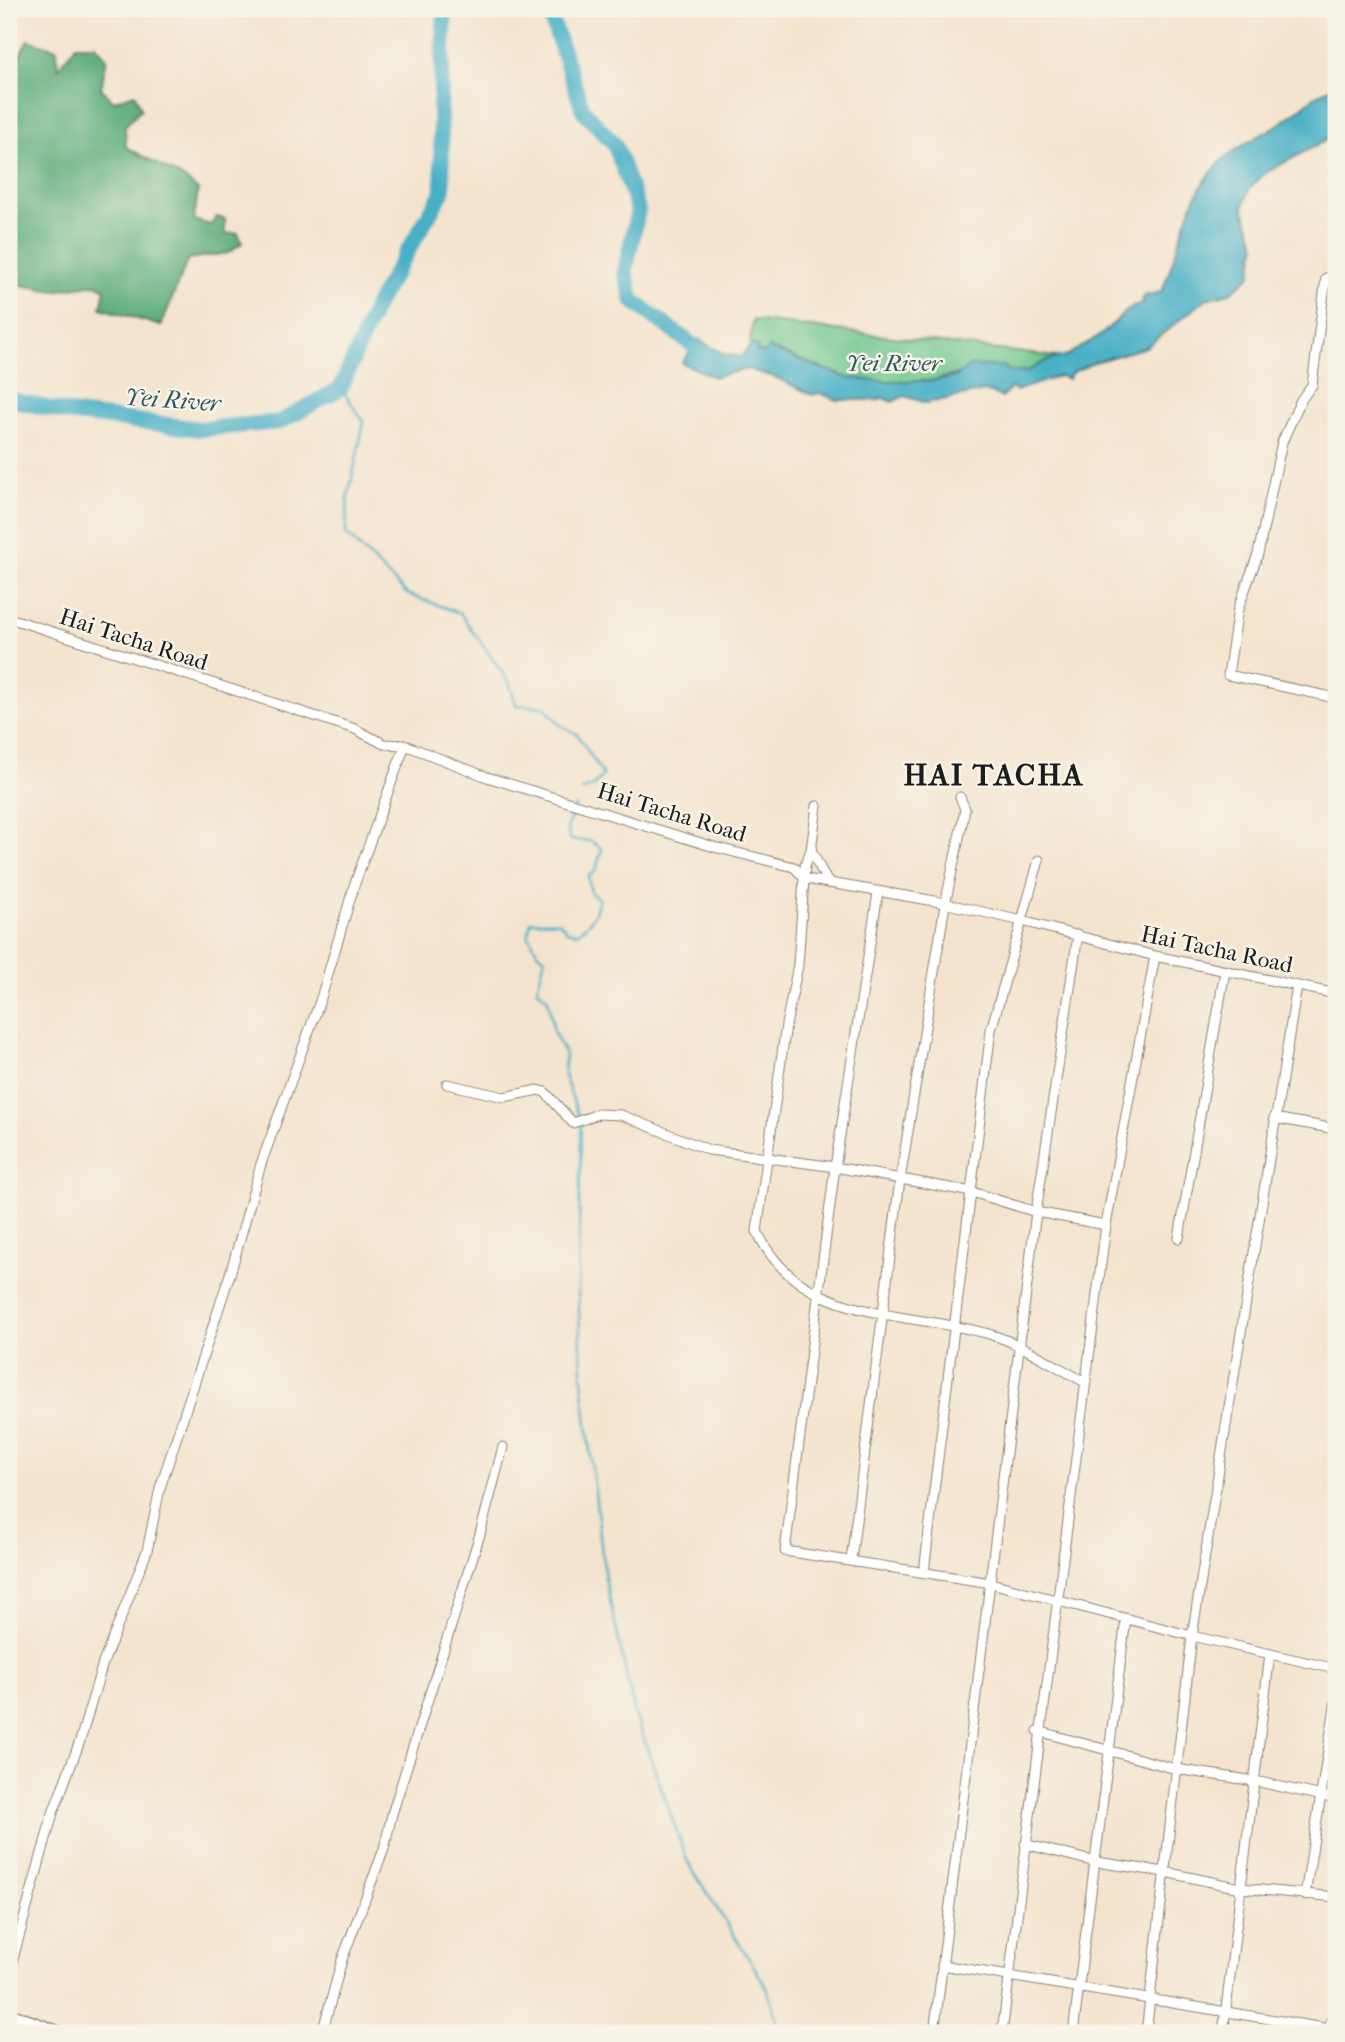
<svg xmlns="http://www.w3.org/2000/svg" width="1345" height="2042" font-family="'IM FELL French Canon',serif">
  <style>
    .green { fill: #71c88e; stroke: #467255; stroke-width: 2 }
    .forest { fill: #5cac79; stroke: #3c644a; stroke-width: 2 }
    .water { fill: #47afc6; stroke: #326671; stroke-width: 2 }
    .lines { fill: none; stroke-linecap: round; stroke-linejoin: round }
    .stream { stroke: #47afc6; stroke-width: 2.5 }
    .river { stroke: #47afc6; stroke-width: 16 }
    .minor-casing { stroke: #888074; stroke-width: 11 }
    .tertiary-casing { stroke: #888074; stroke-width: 13 }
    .minor { stroke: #fff; stroke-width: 9 }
    .tertiary { stroke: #fff; stroke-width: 10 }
    .labels { text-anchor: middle; stroke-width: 5; stroke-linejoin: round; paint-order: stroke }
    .street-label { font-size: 23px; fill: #1c1c1c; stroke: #f7f3e8 }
    .water-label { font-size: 24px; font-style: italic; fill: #2d5760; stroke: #f7f3e8 }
    .district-label { font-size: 30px; font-weight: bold; letter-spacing: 2px; fill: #1c1c1c; stroke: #f7f3e8 }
  </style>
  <rect width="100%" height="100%" fill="#f7f3e8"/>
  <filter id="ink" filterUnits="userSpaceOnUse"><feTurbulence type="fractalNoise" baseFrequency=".0143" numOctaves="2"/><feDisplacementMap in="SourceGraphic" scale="14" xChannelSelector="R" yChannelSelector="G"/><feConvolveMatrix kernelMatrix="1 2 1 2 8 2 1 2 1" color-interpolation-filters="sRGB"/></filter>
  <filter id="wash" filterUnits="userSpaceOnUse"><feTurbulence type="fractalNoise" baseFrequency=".00686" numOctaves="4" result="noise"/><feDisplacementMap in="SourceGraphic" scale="28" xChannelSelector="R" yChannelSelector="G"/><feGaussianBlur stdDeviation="1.57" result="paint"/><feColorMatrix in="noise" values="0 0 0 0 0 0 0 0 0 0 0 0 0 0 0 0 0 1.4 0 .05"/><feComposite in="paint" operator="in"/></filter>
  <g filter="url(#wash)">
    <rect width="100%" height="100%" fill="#f4e4cd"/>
    <polygon class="green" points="753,320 1058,357 1028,371 966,372 929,381 879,381 848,378 769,348 765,353 756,351 757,346 750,342"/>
    <polygon class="forest" points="28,40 57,49 58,68 76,45 95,45 107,58 101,88 113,101 135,94 141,109 125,126 126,147 185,179 198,190 194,220 211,225 216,217 225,219 225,234 238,233 242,243 228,253 188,259 161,326 101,308 105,289 96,284 54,291 9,283 9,73"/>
    <path class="water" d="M1336,85V135L1265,173L1249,189L1243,207L1256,244L1251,275L1230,293L1206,299L1146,347L1095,362L1071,373L1069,379L1059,376L1016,391L1011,388L1002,397L985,391L927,403L904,396L892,402L881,397L879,400H837L820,393L812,395L777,378L747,369L714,377L682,363L698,339L724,354L741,357L751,344L758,346L756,351L764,353L768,348L848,378L879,381H929L955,377L970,366H1004L1010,372L1028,371L1047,360L1068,355L1102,334L1130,308L1145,303L1142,299L1145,296L1161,292C1182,247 1184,194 1225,158C1241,144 1261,136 1279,124C1300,111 1313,94 1336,85Z"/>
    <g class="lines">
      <g class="stream">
        <polyline points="341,388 364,422 348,497 346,534 407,594 460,613 509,682 516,705 545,707 560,725 577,734 603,775 594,786 582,790"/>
        <path d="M575,806L567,827L570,840L591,841L602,849L596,870L588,877L591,893L599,899C595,916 591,923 577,933L567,931L560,922L531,921L528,934L538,953L545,958L537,989L548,999L554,1033L565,1054L564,1075L579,1117"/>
        <polyline points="581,1123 578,1292 583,1390 605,1578 635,1714 688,1863 767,1987 780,2033"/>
      </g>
      <g class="river">
        <polyline points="548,9 583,110 615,145 638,210 625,272 633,301 710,358"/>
        <polyline points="9,399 68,413 200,429 280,422 341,388 377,303 443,191 440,110 445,9"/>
      </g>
    </g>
  </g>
  <g filter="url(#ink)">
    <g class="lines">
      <defs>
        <g id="minor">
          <polyline points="1326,278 1312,385 1301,400 1282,442 1258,554 1238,609 1228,675 1336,698"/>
          <polyline points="9,618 355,729 384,744 405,745 487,777 714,847 794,867 806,879 935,901 1022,921 1155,956 1336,994"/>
          <polyline points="817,806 811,850 828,883"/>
          <path d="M811,850L805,865L798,965L786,1025L757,1231C798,1322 906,1311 989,1334C1023,1344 1054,1366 1085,1382"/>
          <polyline points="878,893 835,1167 785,1551 991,1583 1192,1636 1336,1669"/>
          <polyline points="447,1084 504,1097 538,1090 545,1092 573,1123 598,1114 621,1115 709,1150 835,1167 972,1192 1036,1212 1106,1225"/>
          <polyline points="1274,1118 1336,1129"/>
          <polyline points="1179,1238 1225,971"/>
          <polyline points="851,1560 900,1180 945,905 965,809 960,797"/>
          <polyline points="924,1572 991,1030 1039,860"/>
          <polyline points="1038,1731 1176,1769 1255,1781 1336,1799"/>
          <polyline points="1025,1844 1096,1862 1165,1872 1240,1888 1336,1897"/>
          <polyline points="1305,1895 1336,1700"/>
          <polyline points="942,1965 1336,2030"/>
          <polyline points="9,1973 53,1813 80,1741 103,1663 147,1551 160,1488 231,1271 261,1164 321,998 354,886 405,745"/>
          <polyline points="1329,2028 1336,2005"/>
          <polyline points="322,2033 342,1960 384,1849 392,1814 480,1534 503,1447"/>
          <polyline points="934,2033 1036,1212 1078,935"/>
          <polyline points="1002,2033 1106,1225 1155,956"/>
          <polyline points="1073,2033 1126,1619"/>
          <polyline points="1146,2033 1192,1636 1297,986"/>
          <polyline points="1223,2033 1270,1654"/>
        </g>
        <polyline id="tertiary" points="9,2013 63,2033"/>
      </defs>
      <use href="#minor" class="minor-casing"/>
      <use href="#tertiary" class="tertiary-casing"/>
      <use href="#minor" class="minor"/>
      <use href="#tertiary" class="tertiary"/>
    </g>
  </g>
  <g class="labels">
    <g class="street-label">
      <text transform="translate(134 639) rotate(18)" y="8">Hai Tacha Road</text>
      <text transform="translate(672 812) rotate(17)" y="8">Hai Tacha Road</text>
      <text transform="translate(1217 949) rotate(12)" y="8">Hai Tacha Road</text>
    </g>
    <g class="water-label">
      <text x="894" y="371">Yei River</text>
      <text transform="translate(173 400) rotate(4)" y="8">Yei River</text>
    </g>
    <g class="district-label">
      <text x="994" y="785">HAI TACHA</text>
    </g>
  </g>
  <rect width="1345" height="2042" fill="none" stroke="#f7f3e8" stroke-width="35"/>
</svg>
